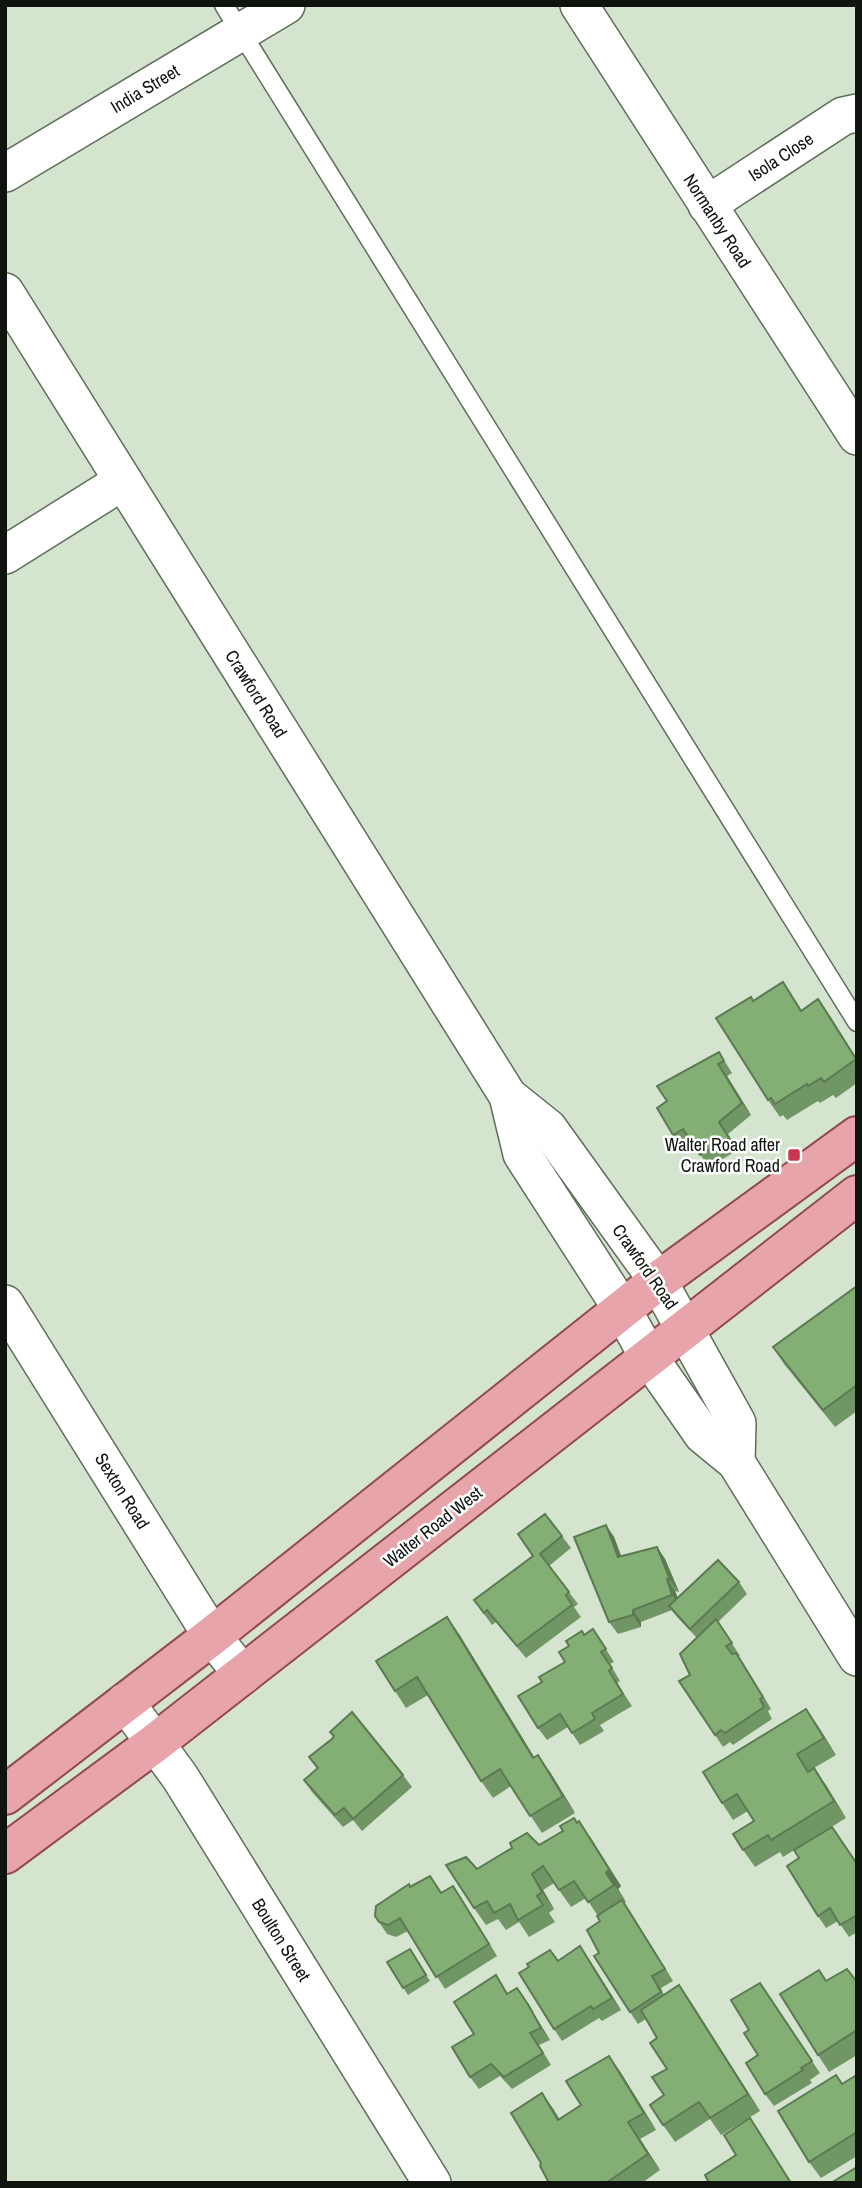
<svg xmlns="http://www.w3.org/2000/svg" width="862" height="2188" font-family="'Archivo Narrow',sans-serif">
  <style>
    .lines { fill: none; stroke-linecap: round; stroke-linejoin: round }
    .service-casing { stroke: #5f6e5b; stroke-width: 21 }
    .minor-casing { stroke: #5f6e5b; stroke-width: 40 }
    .primary-casing { stroke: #924a50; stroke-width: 42 }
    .service { stroke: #fff; stroke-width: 18 }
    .minor { stroke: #fff; stroke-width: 37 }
    .primary { stroke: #e8a4ab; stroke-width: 38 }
    .wall { fill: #719665 }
    .shaded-wall { fill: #5c7a52 }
    .building { fill: #83af75; stroke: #5c7a52; stroke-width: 2 }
    .poi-dot { fill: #c83751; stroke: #fff; stroke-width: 2.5 }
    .labels { text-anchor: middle; stroke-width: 5; stroke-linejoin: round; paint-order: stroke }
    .street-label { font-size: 18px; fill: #0f150e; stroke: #fff }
    .poi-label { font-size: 18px; fill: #0f150e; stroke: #fff; text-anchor: end }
  </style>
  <rect width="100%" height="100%" fill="#d4e4cf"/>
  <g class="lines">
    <defs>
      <polyline id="service" points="224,5 857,1022"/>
      <g id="minor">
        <polyline points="579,5 857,436"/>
        <polyline points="5,173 286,5"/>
        <polyline points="707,205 843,116 857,113"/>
        <polyline points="5,292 508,1096 522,1154 622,1309 648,1356 703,1435 736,1462 857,1657"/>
        <polyline points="5,555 123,481"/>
        <polyline points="508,1096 548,1128 658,1281 737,1423 736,1462"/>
        <polyline points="5,1304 212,1636 243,1675"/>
        <polyline points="125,1702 180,1777 432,2183"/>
      </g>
      <g id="primary">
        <polyline points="5,1795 212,1636 658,1281 857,1136"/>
        <polyline points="5,1854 155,1743 857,1195"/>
      </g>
    </defs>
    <use href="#service" class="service-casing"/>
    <use href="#minor" class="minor-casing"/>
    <use href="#primary" class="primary-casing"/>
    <use href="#service" class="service"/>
    <use href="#minor" class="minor"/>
    <use href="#primary" class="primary"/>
  </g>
  <g class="wall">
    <polygon points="783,982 802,1011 830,1016 857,1059 857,1083 836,1098 833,1095 820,1103 818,1101 787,1120 783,1115 780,1117 768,1100 753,1001"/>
    <polygon points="719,1052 732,1073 727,1076 751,1115 728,1134 738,1150 709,1167 691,1141 682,1147 673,1135"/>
    <polygon points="857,1286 857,1411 835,1427 784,1364 773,1347"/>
    <polygon points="606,1525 614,1537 621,1556 657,1547 665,1559 679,1592 675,1591 678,1598 739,1582 747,1594 718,1622 740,1656 738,1656 771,1709 768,1711 772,1719 733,1745 730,1742 723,1747 715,1735 690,1675 697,1638 678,1618 672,1610 641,1622 641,1627 618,1634 609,1622"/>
    <polygon points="562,1536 571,1548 549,1566 578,1604 574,1607 581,1617 526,1658 496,1622 492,1625 474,1600"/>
    <polygon points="447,1617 459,1634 534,1757 550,1772 575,1813 542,1833 511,1786 493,1798 481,1781 428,1695 406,1708 395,1691"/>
    <polygon points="593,1629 614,1662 610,1664 620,1681 617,1683 632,1706 600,1725 604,1731 580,1745 568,1727 547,1740 538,1728 542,1682 565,1662 569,1646 582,1631 584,1635"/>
    <polygon points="806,1709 836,1755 809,1771 814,1768 846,1818 783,1857 780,1852 755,1867 743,1850 754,1821 748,1811 733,1820 722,1803"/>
    <polygon points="330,1732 403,1775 412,1787 362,1831 353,1820 343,1827 312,1792 304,1780 317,1769 309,1757 333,1737"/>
    <polygon points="577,1823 591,1838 621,1886 618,1889 626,1902 624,1903 673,1981 661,1988 664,1995 679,1985 760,2111 721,2135 710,2119 675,2142 663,2125 667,2069 657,2038 646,2019 638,2024 630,2012 599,1953 600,1921 598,1916 586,1898 571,1907 554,1883 543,1890 554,1909 549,1913 555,1922 529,1937 519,1922 506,1930 498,1919 486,1925 474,1908 477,1869 539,1845"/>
    <polygon points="857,1863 857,1932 849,1937 838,1921 826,1928 818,1916"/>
    <polygon points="411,1887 461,1898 497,1956 445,1989 408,1931 396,1937 387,1934 375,1916"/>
    <polygon points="410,1949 430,1981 408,1995 387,1962"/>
    <polygon points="588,1958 621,2010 602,2021 599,2018 562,2041 554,2029 558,1961"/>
    <polygon points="827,1981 857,1982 857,2055 829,2072 818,2055"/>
    <polygon points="760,1983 820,2073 810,2080 812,2083 774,2106 765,2094 758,2055"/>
    <polygon points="508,1993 537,2019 550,2040 539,2045 551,2065 512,2089 500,2076 479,2089 470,2077 474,2034"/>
    <polygon points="609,2056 621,2073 656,2130 640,2139 660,2170 642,2183 549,2183 541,2163 542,2093 559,2119 581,2105"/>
    <polygon points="836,2075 842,2084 857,2079 857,2156 821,2178 809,2162"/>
  </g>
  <g class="shaded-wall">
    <polygon points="818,999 830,1016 857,1060 856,1059"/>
    <polygon points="718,1064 727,1076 751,1115 742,1103"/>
    <polygon points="606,1525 614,1537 626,1569 618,1557"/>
    <polygon points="657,1547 665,1559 679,1592 670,1580"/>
    <polygon points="667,1579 675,1591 681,1607 672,1595"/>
    <polygon points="633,1610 641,1622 641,1627 633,1615"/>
    <polygon points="447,1617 459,1634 545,1775 533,1758"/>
    <polygon points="736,1653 744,1665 771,1709 763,1697"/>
    <polygon points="806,1709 818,1726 836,1755 824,1738"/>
    <polygon points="538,1755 550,1772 575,1813 563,1796"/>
    <polygon points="814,1768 826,1785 846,1818 834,1801"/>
    <polygon points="579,1821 621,1886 618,1889 626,1902 606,1873"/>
    <polygon points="532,1874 543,1890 554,1909 542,1892"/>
    <polygon points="453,1886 461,1898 497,1956 489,1944"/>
    <polygon points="622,1900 631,1913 673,1981 665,1969"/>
    <polygon points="580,1946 588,1958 621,2010 612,1998"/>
    <polygon points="679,1985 691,2002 760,2111 748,2094"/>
    <polygon points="517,1988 537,2019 550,2040 541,2028"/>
    <polygon points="609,2056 621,2073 656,2130 644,2113"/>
    <polygon points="542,2093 554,2110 570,2137 558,2120"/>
    <polygon points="628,2122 640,2139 660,2170 648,2154"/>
  </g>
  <g class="building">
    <polygon points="783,982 801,1011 818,999 856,1059 824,1082 821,1078 808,1086 807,1084 775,1104 771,1098 768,1100 716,1018 751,997 753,1001"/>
    <polygon points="719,1052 724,1061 718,1064 742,1103 719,1122 729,1138 700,1155 683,1129 673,1135 657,1108 667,1101 657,1086"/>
    <polygon points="857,1286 857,1385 823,1410 773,1347"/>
    <polygon points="545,1514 562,1536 540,1554 569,1592 566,1595 572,1605 517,1646 487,1610 484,1613 474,1600 533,1556 518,1534"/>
    <polygon points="606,1525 618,1557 657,1547 670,1580 667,1579 672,1595 633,1610 633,1615 609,1622 574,1537"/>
    <polygon points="718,1560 739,1582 690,1629 669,1606"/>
    <polygon points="447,1617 533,1758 538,1755 563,1796 530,1816 500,1769 481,1781 417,1677 395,1691 376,1661"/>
    <polygon points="716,1619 732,1643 726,1646 732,1654 736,1653 763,1697 760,1699 764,1707 725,1733 721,1730 715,1735 679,1681 690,1675 680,1654"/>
    <polygon points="593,1629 606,1649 601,1652 612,1668 609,1671 623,1694 592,1713 595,1719 572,1733 560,1714 538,1728 518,1696 542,1682 539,1677 565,1662 559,1652 569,1646 566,1641 582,1631 584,1635"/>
    <polygon points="806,1709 824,1738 797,1754 808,1772 814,1768 834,1801 771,1840 768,1835 743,1850 733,1834 754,1821 737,1794 722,1803 703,1772"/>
    <polygon points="352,1712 403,1775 353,1819 344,1808 335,1815 304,1780 318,1768 309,1757 332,1739 334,1736 330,1732"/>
    <polygon points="574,1818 577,1823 579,1821 609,1869 606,1873 614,1885 588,1902 574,1881 559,1890 543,1866 532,1874 542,1892 537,1896 543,1905 518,1920 510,1904 494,1913 487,1901 474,1908 446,1865 466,1857 477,1869 512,1848 510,1843 527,1833 539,1845 563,1831 560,1826"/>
    <polygon points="832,1827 857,1864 857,1915 840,1925 830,1908 818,1916 787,1866 799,1858 794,1850"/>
    <polygon points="430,1876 441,1893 453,1886 489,1944 436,1977 400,1918 388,1925 379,1922 375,1916 376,1906 409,1884 410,1887"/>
    <polygon points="622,1900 665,1969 652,1976 661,1992 630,2012 594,1956 599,1953 587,1930 600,1921 597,1916"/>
    <polygon points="580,1946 612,1998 593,2009 591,2006 554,2029 519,1973 529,1967 527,1964 550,1950 558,1961"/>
    <polygon points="410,1949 426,1975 403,1988 387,1962"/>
    <polygon points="847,1969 857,1982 857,2030 818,2055 780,1994 819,1970 826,1981"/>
    <polygon points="496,1975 507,1994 517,1988 529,2006 541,2028 530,2033 543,2053 504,2077 491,2064 470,2077 452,2047 474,2034 454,2002"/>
    <polygon points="760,1983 812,2061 801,2068 803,2070 765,2094 746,2063 758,2055 744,2033 749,2030 731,2000"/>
    <polygon points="679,1985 748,2094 710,2118 699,2102 663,2125 650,2105 664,2095 652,2077 667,2069 650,2043 657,2038 641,2010"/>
    <polygon points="609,2056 644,2113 628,2122 648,2154 606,2183 549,2183 540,2166 541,2163 511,2113 542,2093 558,2120 581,2105 566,2081"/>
    <polygon points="836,2075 842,2084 855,2076 857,2079 857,2132 809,2162 778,2111"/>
    <polygon points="750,2118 791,2183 709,2183 705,2175 736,2155 724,2135"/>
    <polygon points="857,2167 857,2183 831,2183"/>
  </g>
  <rect class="poi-dot" x="787" y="1148" width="14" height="14" rx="3.5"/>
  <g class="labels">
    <g class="street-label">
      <text transform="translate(145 89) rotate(-31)" y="6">India Street</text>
      <text transform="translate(781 157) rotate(-33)" y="6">Isola Close</text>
      <text transform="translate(717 221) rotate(57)" y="6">Normanby Road</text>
      <text transform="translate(256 694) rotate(58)" y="6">Crawford Road</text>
      <text transform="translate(645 1267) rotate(55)" y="6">Crawford Road</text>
      <text transform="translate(122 1491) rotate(58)" y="6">Sexton Road</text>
      <text transform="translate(433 1527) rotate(-38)" y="6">Walter Road West</text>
      <text transform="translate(281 1940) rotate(58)" y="6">Boulton Street</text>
    </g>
    <g class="poi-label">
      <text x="780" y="1151">Walter Road after<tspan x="780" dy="21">Crawford Road</tspan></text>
    </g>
  </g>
  <rect width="862" height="2188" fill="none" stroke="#0f150e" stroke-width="14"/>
</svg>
